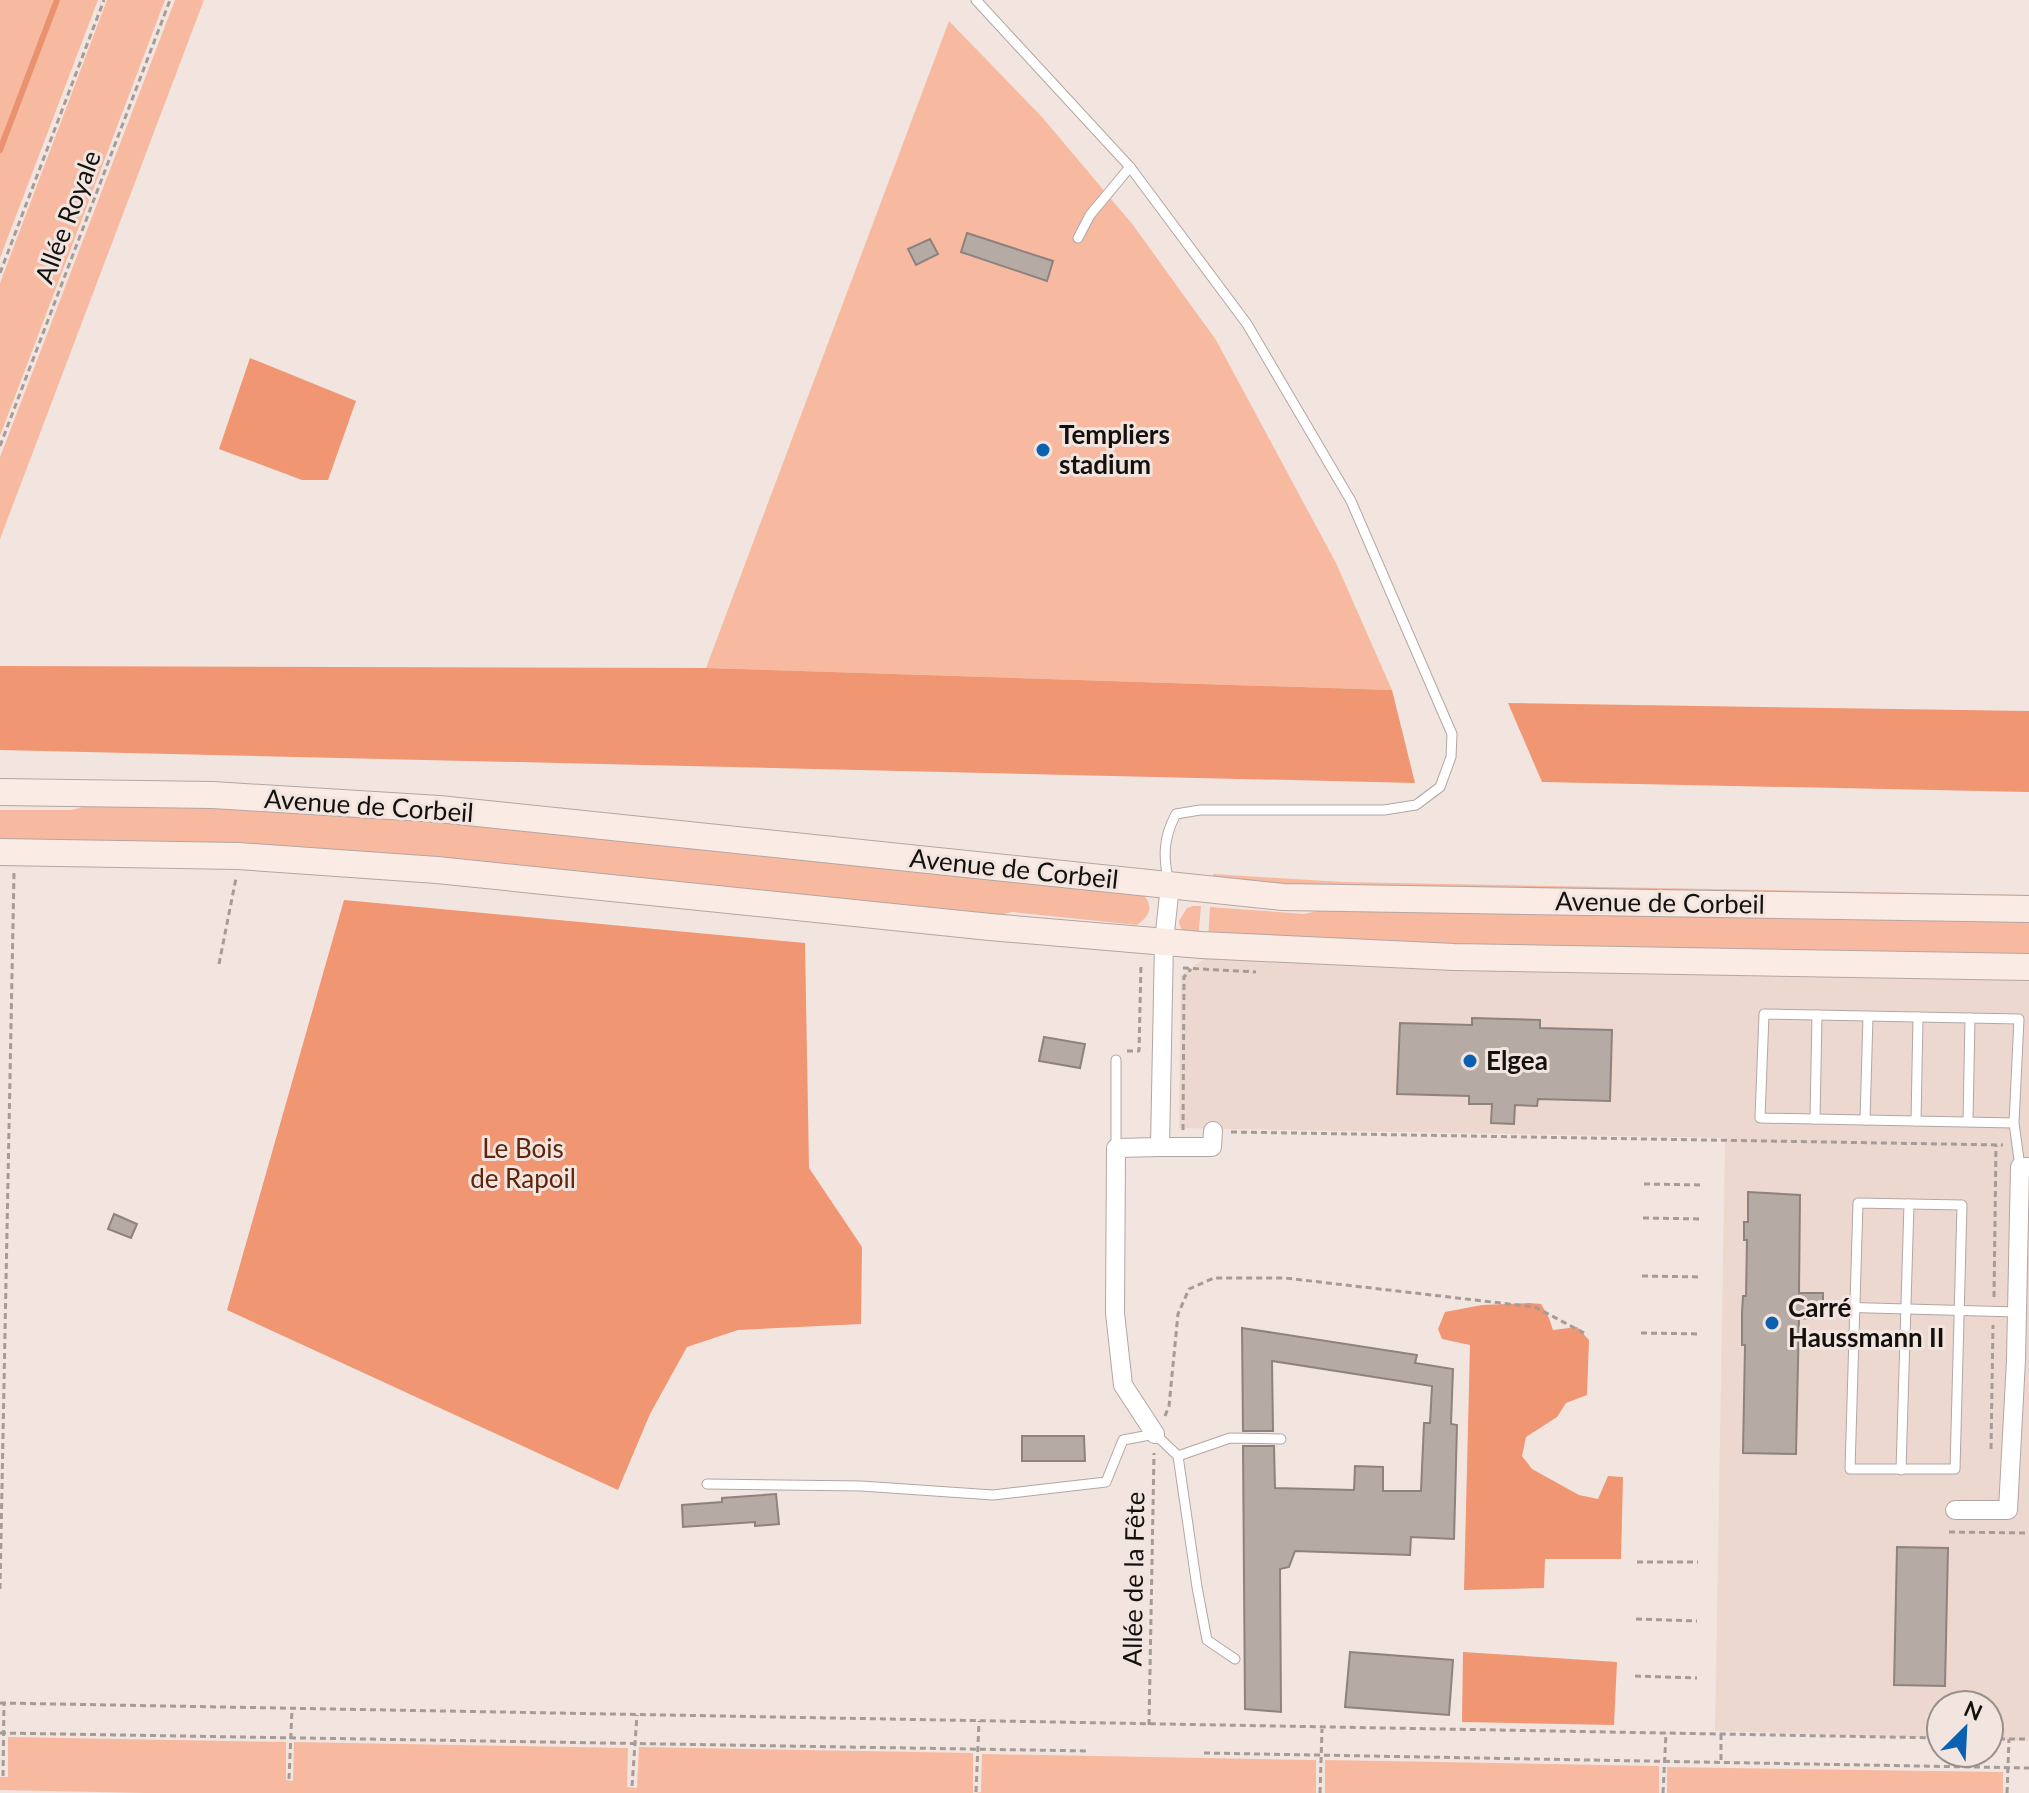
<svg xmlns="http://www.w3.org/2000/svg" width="2029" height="1793" font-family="Lato,sans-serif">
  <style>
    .built { fill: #edd8d0 }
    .green { fill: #f7baa1 }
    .forest { fill: #f09672 }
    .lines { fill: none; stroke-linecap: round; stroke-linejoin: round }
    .stream { stroke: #ea916d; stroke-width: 6 }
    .building { fill: #b6aaa5; stroke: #8e827e; stroke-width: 2 }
    .service-casing { stroke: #b3a6a2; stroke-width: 11 }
    .minor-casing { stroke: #b3a6a2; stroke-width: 20 }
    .secondary-casing { stroke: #b3a6a2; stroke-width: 28 }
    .path { stroke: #a59b97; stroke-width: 3; stroke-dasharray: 6 4; stroke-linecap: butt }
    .service { stroke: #fff; stroke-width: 9 }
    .minor { stroke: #fff; stroke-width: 18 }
    .secondary { stroke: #faebe5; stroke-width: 26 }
    .poi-dot { fill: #0b61af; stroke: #f2e5e0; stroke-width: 3 }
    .labels { text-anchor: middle; stroke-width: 6; stroke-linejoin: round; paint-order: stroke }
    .street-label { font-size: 26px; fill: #14100e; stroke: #f2e5e0 }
    .poi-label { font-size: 26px; font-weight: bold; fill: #14100e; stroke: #f2e5e0; text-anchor: start }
    .park-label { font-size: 26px; fill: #5d250b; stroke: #f2e5e0 }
  </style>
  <rect width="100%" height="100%" fill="#f2e5e0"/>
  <polygon class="built" points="1207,957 2029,977 2029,1741 1989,1740 1989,1705 1941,1705 1941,1738 1715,1731 1725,1138 1179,1128 1181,975"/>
  <g class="green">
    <polygon points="0,0 98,0 0,258"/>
    <polygon points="107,0 165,0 0,436 0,283"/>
    <polygon points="175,0 204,0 0,539 0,457"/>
    <polygon points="949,21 1042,117 1133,225 1216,340 1336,563 1392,690 706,668"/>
    <path d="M92,804L342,810L1142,893C1154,906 1151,915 1137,925L1012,912L991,917L0,843V810H72Z"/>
    <polygon points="1213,874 1343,882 2029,895 2029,901 1337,888 1213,880"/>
    <path d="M1193,906H1201L1198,939C1187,935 1180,933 1179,921L1187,908Z"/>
    <polygon points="1210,907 1304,914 1335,907 2029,919 2029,961 1208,940"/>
    <polygon points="8,1737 286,1742 286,1780 293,1781 294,1742 628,1748 627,1787 637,1788 639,1747 973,1753 973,1793 981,1792 982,1754 1316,1760 1316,1793 145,1793 0,1790 0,1777 8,1777"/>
    <polygon points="1325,1760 1659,1766 1659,1793 1325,1793"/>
    <polygon points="1667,1767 2003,1772 2003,1793 1667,1793"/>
  </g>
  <g class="forest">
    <polygon points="250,358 356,401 328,480 302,480 219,449"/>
    <polygon points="0,666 706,668 1392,690 1415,783 0,750"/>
    <polygon points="1508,703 2029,711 2029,792 1542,782"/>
    <polygon points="344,900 805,943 809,1168 862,1247 861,1324 738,1330 687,1347 650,1414 618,1490 227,1310"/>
    <polygon points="1529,1303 1541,1304 1549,1318 1553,1330 1577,1327 1589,1340 1587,1395 1566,1403 1557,1417 1526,1437 1522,1456 1532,1469 1579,1495 1598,1499 1608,1476 1623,1477 1621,1559 1545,1559 1544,1588 1464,1590 1470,1345 1442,1339 1438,1329 1445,1312 1482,1305"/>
    <polygon points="1463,1652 1617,1662 1614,1725 1462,1722"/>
  </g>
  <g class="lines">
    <polyline class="stream" points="0,150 57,0"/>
  </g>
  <g class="building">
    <polygon points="967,233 1053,261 1047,281 961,252"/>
    <polygon points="930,239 938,254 916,265 908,249"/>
    <polygon points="1472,1018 1540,1020 1540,1028 1612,1030 1610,1101 1538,1099 1537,1106 1515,1105 1514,1124 1491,1123 1492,1104 1469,1104 1469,1096 1397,1094 1400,1023 1472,1025"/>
    <polygon points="1044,1037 1085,1044 1080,1068 1039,1061"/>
    <polygon points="1748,1192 1800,1195 1799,1293 1823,1293 1823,1319 1799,1318 1796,1454 1743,1453 1745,1345 1742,1345 1742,1313 1743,1296 1746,1296 1747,1240 1744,1240 1744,1222 1748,1222"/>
    <polygon points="114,1214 137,1224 131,1238 108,1229"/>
    <polygon points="1242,1328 1417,1355 1415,1363 1453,1369 1451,1424 1457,1425 1454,1539 1411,1537 1410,1555 1295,1551 1289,1567 1280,1569 1281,1712 1245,1709 1243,1446 1274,1446 1275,1488 1354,1490 1355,1466 1383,1467 1383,1491 1421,1491 1424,1423 1430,1423 1432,1386 1272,1361 1273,1431 1243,1431"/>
    <polygon points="1022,1436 1084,1436 1085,1461 1022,1461"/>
    <polygon points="776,1494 779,1524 755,1526 755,1522 683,1527 682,1505 722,1502 722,1498"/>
    <polygon points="1897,1547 1948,1548 1945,1686 1894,1685"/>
    <polygon points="1350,1652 1453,1660 1449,1715 1345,1707"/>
  </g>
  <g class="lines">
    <defs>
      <g id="service">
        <polyline points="976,0 1130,167"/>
        <path d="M1078,238L1090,215L1130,167L1247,324L1351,501L1452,734L1451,757L1440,787L1416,805L1384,810H1200L1176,814C1163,838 1163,858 1169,883"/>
        <polyline points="1116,1060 1116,1148"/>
        <polyline points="1815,1119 1817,1015"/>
        <polyline points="1865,1120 1868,1017"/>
        <polyline points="1916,1121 1918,1017"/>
        <polyline points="1968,1121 1970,1018"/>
        <polyline points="2014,1123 1760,1118 1764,1014 2019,1019 2014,1123 2020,1167"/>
        <polygon points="1858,1203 1962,1205 1955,1469 1850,1469"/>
        <polyline points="1834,1307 2017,1312"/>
        <polyline points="1178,1456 1230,1438 1281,1439"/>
        <polyline points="1901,1470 1909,1204"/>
        <polyline points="707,1484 861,1486 993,1495 1106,1482 1123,1440 1155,1434 1178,1456 1197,1587 1207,1640 1235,1659"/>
      </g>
      <g id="minor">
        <polyline points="1160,1147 1212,1147 1213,1131"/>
        <polyline points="1155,1434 1123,1385 1115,1313 1116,1148 1160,1147 1164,941 1170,886"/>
        <polyline points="1955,1510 2008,1510 2016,1360 2020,1167 2029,1167"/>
      </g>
      <g id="secondary">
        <polyline points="0,792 213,795 439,809 1283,897 2029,909"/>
        <polyline points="0,852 238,856 437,870 990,927 1201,945 1454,957 2029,967"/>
      </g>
    </defs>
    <use href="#service" class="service-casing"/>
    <use href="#minor" class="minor-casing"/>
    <use href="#secondary" class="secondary-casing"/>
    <g class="path">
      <polyline points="0,273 104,0"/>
      <polyline points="0,446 170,0"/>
      <polyline points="219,964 236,878"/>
      <polyline points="1183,968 1256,972"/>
      <polyline points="1127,1051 1139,1051 1141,963"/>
      <polyline points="1183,1130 1184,977 1191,969"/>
      <polyline points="1231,1132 2003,1145"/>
      <polyline points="1644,1184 1704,1185"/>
      <polyline points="1643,1218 1703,1219"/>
      <polyline points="1642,1276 1702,1277"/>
      <polyline points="1994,1297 1996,1145"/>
      <polyline points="1641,1333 1701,1334"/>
      <polyline points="1165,1416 1169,1406 1178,1314 1189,1289 1214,1278 1285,1278 1535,1307 1584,1333"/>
      <polyline points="1991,1449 1993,1325"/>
      <polyline points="1949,1532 2029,1533"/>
      <polyline points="1637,1562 1698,1562"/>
      <polyline points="0,1589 14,873"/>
      <polyline points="1636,1619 1697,1621"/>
      <polyline points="1635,1676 1697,1678"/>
      <polyline points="0,1703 1941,1738"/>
      <polyline points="1149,1725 1154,1453"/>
      <polyline points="0,1733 1089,1751"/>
      <polyline points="1721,1734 1721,1762"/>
      <polyline points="1989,1739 2029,1739"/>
      <polyline points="1204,1753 2029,1768"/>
      <polyline points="3,1776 4,1703"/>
      <polyline points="289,1779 292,1709"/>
      <polyline points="632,1786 637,1715"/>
      <polyline points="976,1792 979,1721"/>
      <polyline points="1320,1793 1322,1729"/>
      <polyline points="1663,1793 1666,1733"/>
      <polyline points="2007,1793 2009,1739"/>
    </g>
    <use href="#service" class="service"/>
    <use href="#minor" class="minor"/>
    <use href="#secondary" class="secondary"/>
  </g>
  <g class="poi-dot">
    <circle cx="1043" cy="450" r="8"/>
    <circle cx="1470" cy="1061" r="8"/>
    <circle cx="1772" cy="1323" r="8"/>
  </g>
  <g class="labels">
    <g class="street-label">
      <text transform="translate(68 217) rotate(-69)" y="9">Allée Royale</text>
      <text transform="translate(369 806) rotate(4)" y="9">Avenue de Corbeil</text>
      <text transform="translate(1014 869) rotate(6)" y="9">Avenue de Corbeil</text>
      <text transform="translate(1660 903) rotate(1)" y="9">Avenue de Corbeil</text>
      <text transform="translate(1134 1579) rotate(-89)" y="9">Allée de la Fête</text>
    </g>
    <g class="poi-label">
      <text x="1059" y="444">Templiers<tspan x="1059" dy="30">stadium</tspan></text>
      <text x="1486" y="1070">Elgea</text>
      <text x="1788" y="1317">Carré<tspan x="1788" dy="30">Haussmann II</tspan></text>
    </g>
    <g class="park-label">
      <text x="523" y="1158">Le Bois<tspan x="523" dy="30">de Rapoil</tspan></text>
    </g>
  </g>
  <g transform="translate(1965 1729) rotate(24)"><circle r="38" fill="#f2e5e0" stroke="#99908c" stroke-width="2"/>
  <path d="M0-6L14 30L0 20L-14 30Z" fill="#0b61af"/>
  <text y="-12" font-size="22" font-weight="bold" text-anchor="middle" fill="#14100e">N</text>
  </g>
</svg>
